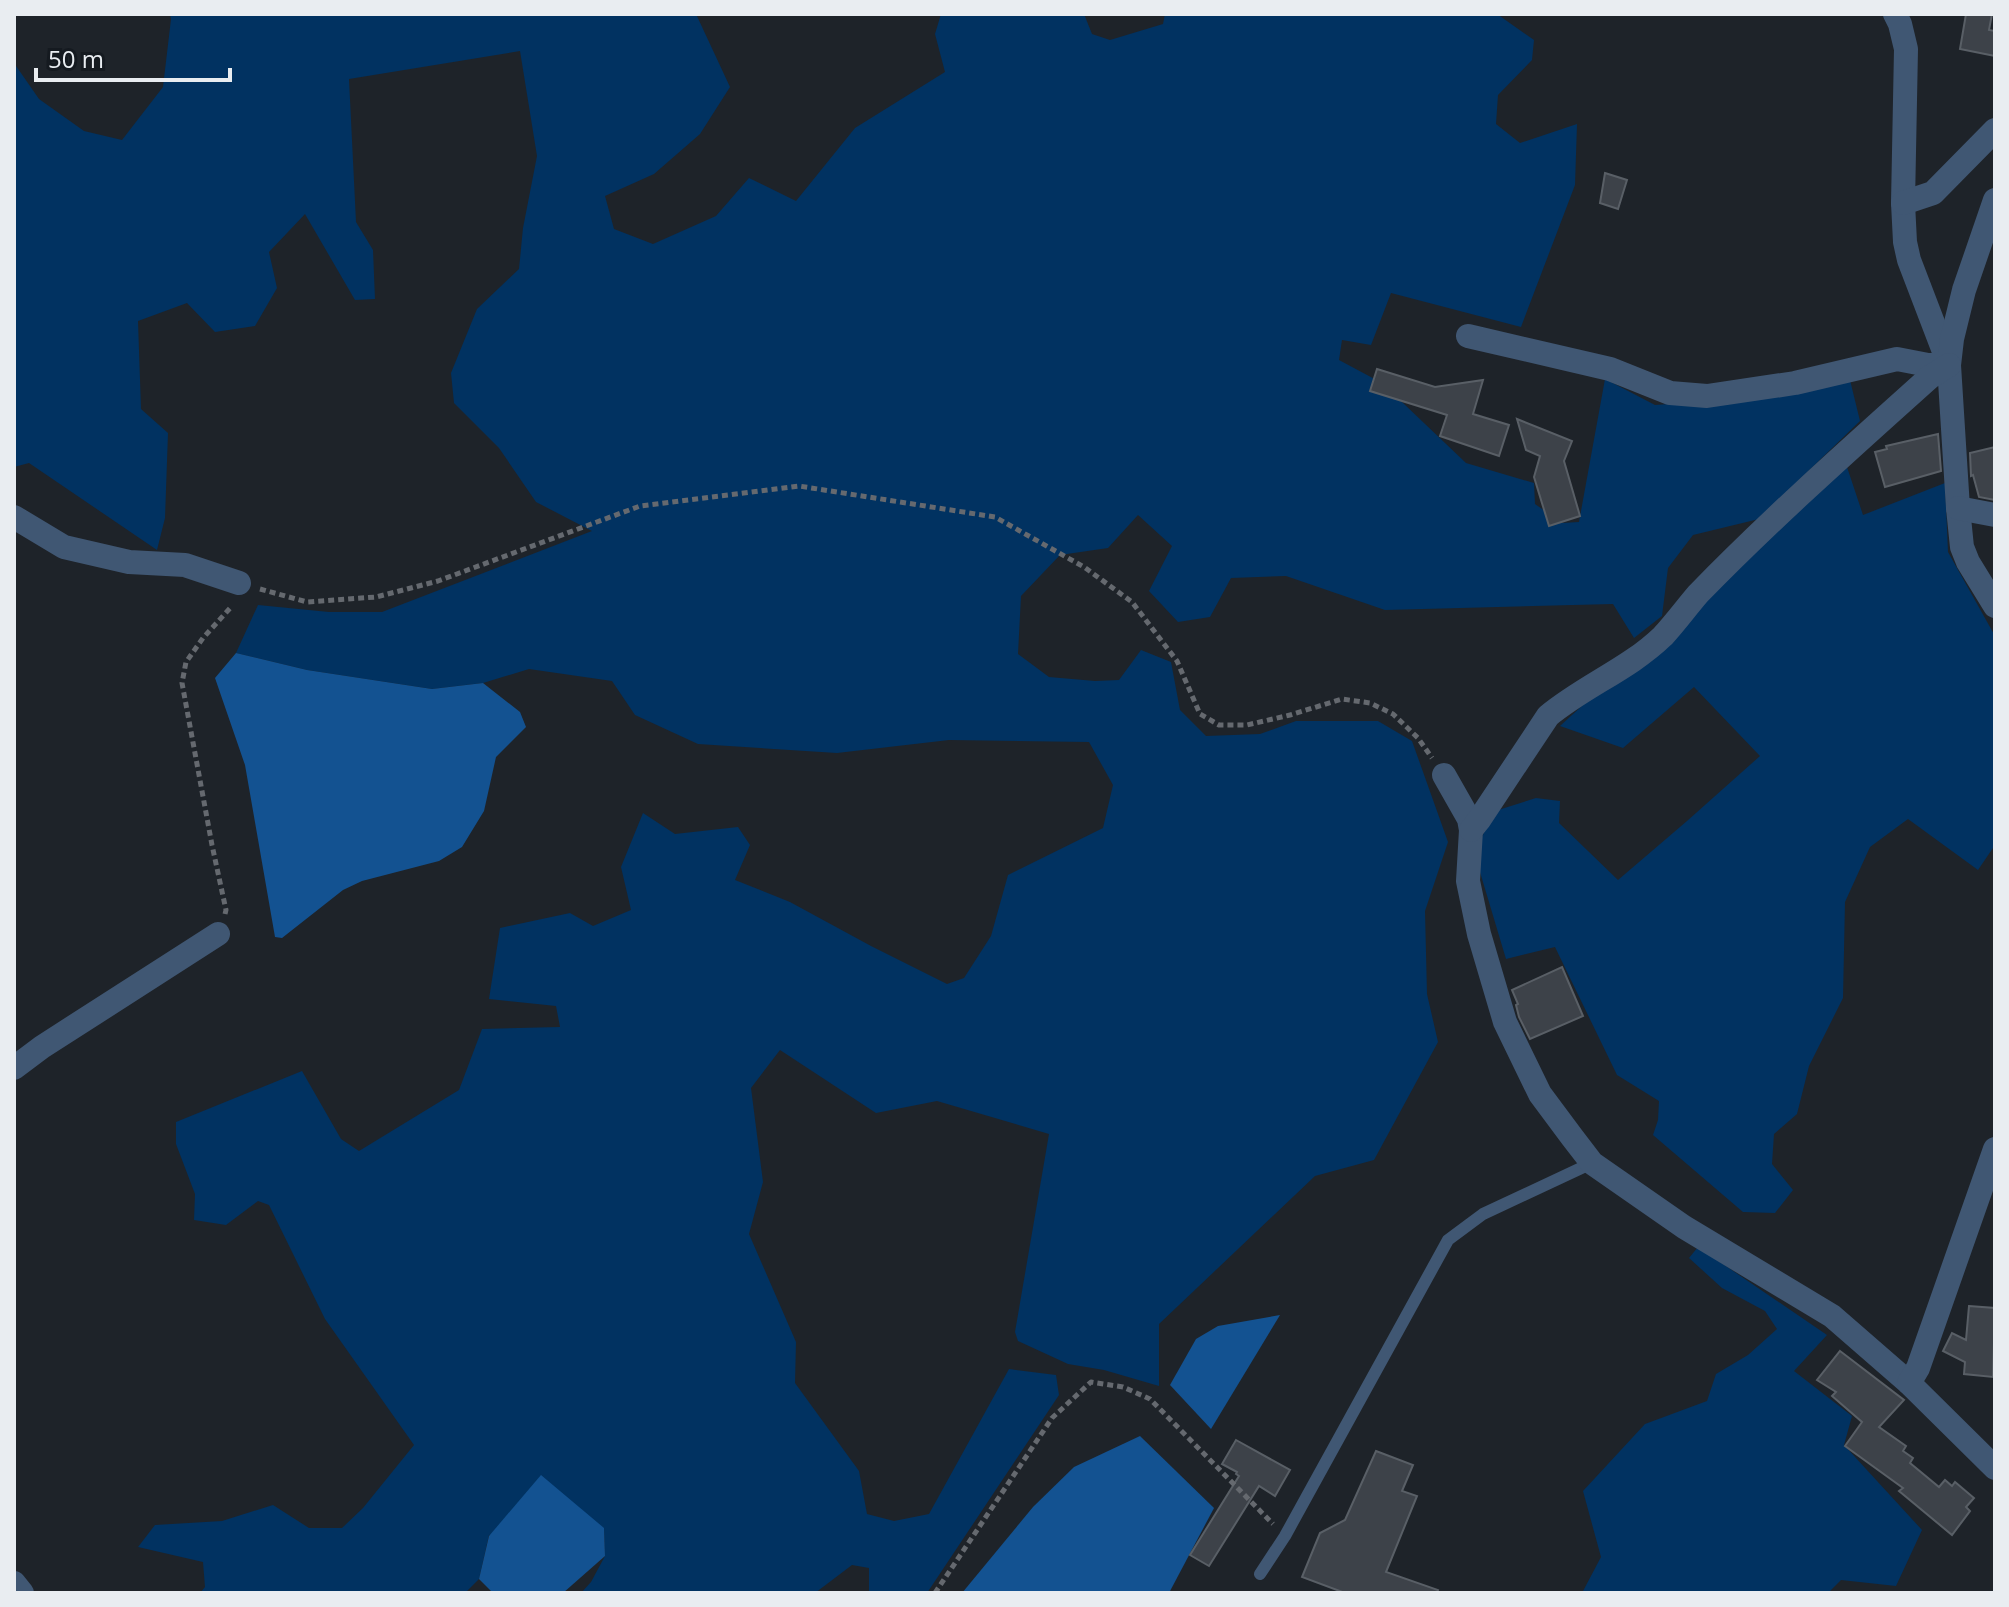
<svg xmlns="http://www.w3.org/2000/svg" width="2009" height="1607" font-family="'Open Sans',sans-serif">
  <style>
    .green { fill: #013261 }
    .water { fill: #135291 }
    .building { fill: #3d4249; stroke: #595f66; stroke-width: 2 }
    .lines { fill: none; stroke-linecap: round; stroke-linejoin: round }
    .path { stroke: #65696f; stroke-width: 5; stroke-dasharray: 6 4; stroke-linecap: butt }
    .lane { stroke: #405773; stroke-width: 12 }
    .street { stroke: #405773; stroke-width: 24 }
  </style>
  <rect width="100%" height="100%" fill="#1e2329"/>
  <g class="green">
    <polygon points="170,14 696,14 730,87 700,134 654,174 605,196 614,229 653,244 716,216 749,178 796,201 855,128 945,72 935,34 941,14 1084,14 1092,34 1110,40 1163,24 1165,14 1497,14 1534,40 1532,60 1498,95 1496,124 1520,143 1577,124 1575,185 1521,327 1391,293 1371,345 1342,340 1339,360 1382,383 1466,463 1534,483 1535,504 1562,523 1579,522 1605,379 1655,405 1743,399 1850,380 1860,421 1759,519 1693,535 1668,568 1662,616 1634,638 1613,604 1385,610 1286,576 1231,578 1210,617 1178,622 1149,591 1172,546 1138,515 1108,548 1060,555 1021,596 1018,654 1049,677 1095,681 1119,680 1141,650 1171,662 1180,710 1206,736 1260,734 1296,721 1378,721 1412,741 1448,842 1425,911 1427,994 1438,1042 1374,1160 1315,1176 1159,1324 1159,1386 1104,1370 1068,1364 1018,1341 1015,1332 1049,1134 937,1101 876,1113 780,1050 751,1088 763,1182 749,1234 796,1342 795,1383 859,1471 867,1514 894,1521 929,1514 1009,1369 1056,1375 1059,1395 927,1593 869,1593 869,1568 852,1565 815,1593 581,1593 591,1582 605,1556 604,1528 489,1535 479,1579 465,1593 200,1593 205,1587 203,1562 138,1547 155,1525 222,1521 273,1505 309,1528 342,1528 363,1508 414,1445 325,1319 269,1205 258,1201 226,1225 194,1220 195,1194 176,1144 176,1122 302,1071 341,1139 359,1151 459,1090 482,1029 560,1027 556,1006 489,999 500,928 570,913 593,926 631,910 621,867 643,813 675,834 738,827 750,845 735,880 790,902 871,946 947,984 964,978 991,936 1008,875 1103,828 1113,785 1089,742 949,740 837,753 698,744 635,715 612,681 529,669 483,683 432,689 307,670 236,653 258,605 329,612 382,612 592,531 536,502 499,448 454,403 451,373 477,309 519,269 523,228 537,156 520,51 349,79 356,222 373,250 375,299 355,300 305,214 269,252 277,288 255,326 215,332 187,303 138,321 141,409 168,433 165,518 157,550 29,463 14,467 14,63 39,99 84,131 122,140 163,87 171,19"/>
    <polygon points="1846,464 1863,515 1945,483 1948,552 1995,636 1995,845 1978,870 1908,819 1870,847 1845,902 1843,998 1809,1066 1797,1114 1774,1134 1772,1164 1793,1190 1775,1213 1743,1212 1653,1135 1658,1120 1659,1101 1617,1075 1555,947 1506,959 1474,852 1495,811 1536,798 1560,801 1559,823 1618,880 1687,821 1760,756 1694,687 1623,748 1560,726"/>
    <polygon points="1698,1247 1827,1335 1794,1371 1852,1416 1844,1445 1922,1530 1896,1586 1841,1580 1828,1593 1582,1593 1601,1557 1583,1491 1645,1424 1707,1401 1716,1374 1748,1355 1777,1329 1765,1311 1722,1288 1689,1258"/>
  </g>
  <g class="water">
    <polygon points="236,653 307,670 432,689 483,683 520,712 526,727 496,757 484,811 462,847 439,861 362,881 343,890 282,938 275,937 245,765 215,678"/>
    <polygon points="1280,1315 1211,1429 1170,1385 1196,1339 1218,1326"/>
    <polygon points="1140,1436 1214,1508 1169,1593 962,1593 1033,1507 1074,1467"/>
    <polygon points="541,1475 604,1528 605,1556 563,1593 493,1593 479,1579 489,1536"/>
  </g>
  <g class="building">
    <polygon points="1966,14 1992,14 1989,30 1995,31 1995,56 1960,49"/>
    <polygon points="1605,173 1627,180 1618,209 1600,203"/>
    <polygon points="1377,369 1435,387 1483,380 1473,414 1509,425 1499,456 1440,436 1447,415 1370,391"/>
    <polygon points="1517,419 1572,441 1564,461 1580,516 1549,526 1534,477 1540,456 1526,450"/>
    <polygon points="1938,434 1941,471 1885,487 1875,452 1887,449 1886,446"/>
    <polygon points="1995,447 1995,500 1979,497 1973,475 1971,476 1970,453"/>
    <polygon points="1562,967 1583,1016 1530,1039 1519,1017 1516,1005 1518,1004 1512,990"/>
    <polygon points="1969,1306 1995,1308 1993,1377 1964,1374 1965,1362 1943,1351 1952,1333 1966,1340"/>
    <polygon points="1840,1351 1904,1400 1879,1427 1906,1446 1903,1451 1913,1458 1910,1463 1939,1487 1945,1480 1952,1486 1955,1482 1974,1498 1966,1507 1970,1511 1952,1535 1899,1491 1903,1488 1845,1446 1862,1422 1832,1396 1836,1392 1817,1380"/>
    <polygon points="1236,1440 1290,1470 1275,1496 1259,1486 1209,1566 1190,1555 1239,1476 1236,1474 1237,1472 1222,1464"/>
    <polygon points="1376,1451 1413,1465 1402,1491 1417,1496 1386,1572 1438,1590 1437,1593 1345,1593 1302,1577 1320,1533 1345,1520"/>
  </g>
  <g class="lines">
    <g class="path">
      <polyline points="260,589 307,602 376,597 438,581 640,506 799,486 995,517 1084,567 1132,602 1177,661 1200,714 1219,725 1247,725 1290,715 1342,699 1370,703 1393,714 1418,738 1432,758"/>
      <polyline points="225,914 226,910 212,845 182,683 186,662 203,638 232,606"/>
      <polyline points="935,1593 1052,1418 1091,1382 1123,1387 1150,1399 1273,1524"/>
    </g>
    <polyline class="lane" points="1260,1574 1285,1536 1448,1240 1483,1214 1592,1163"/>
    <g class="street">
      <polyline points="1895,14 1900,24 1906,49 1903,203 1905,242 1909,260 1948,362"/>
      <polyline points="1995,200 1964,290 1952,339 1949,365 1958,508 1962,547 1968,562 1995,606"/>
      <polyline points="1903,203 1933,193 1995,130"/>
      <polyline points="1468,336 1610,369 1670,393 1707,396 1795,383 1897,359 1928,365 1949,365"/>
      <polyline points="1958,508 1995,515"/>
      <polyline points="14,517 64,547 129,562 185,565 239,583"/>
      <polyline points="1444,775 1469,819 1471,830 1468,881 1479,934 1505,1022 1540,1094 1572,1137 1592,1163 1684,1227 1832,1316 1909,1383"/>
      <path d="M1471,830L1479,820L1548,716C1584,686 1629,669 1663,636C1675,623 1686,608 1698,594C1772,518 1851,448 1930,377L1949,365"/>
      <polyline points="14,1068 42,1047 218,934"/>
      <polyline points="1995,1149 1918,1368 1909,1383 1995,1468"/>
      <polyline points="14,1583 22,1593"/>
    </g>
  </g>
  <rect width="2009" height="1607" fill="none" stroke="#e9edf1" stroke-width="32"/>
  <path d="M36 68v12h194v-12" fill="none" stroke="#e9edf1" stroke-width="4"/>
  <text x="48" y="68" font-size="24" fill="#e9edf1" stroke="#151a20" stroke-width="6" paint-order="stroke">50 m</text>
</svg>
